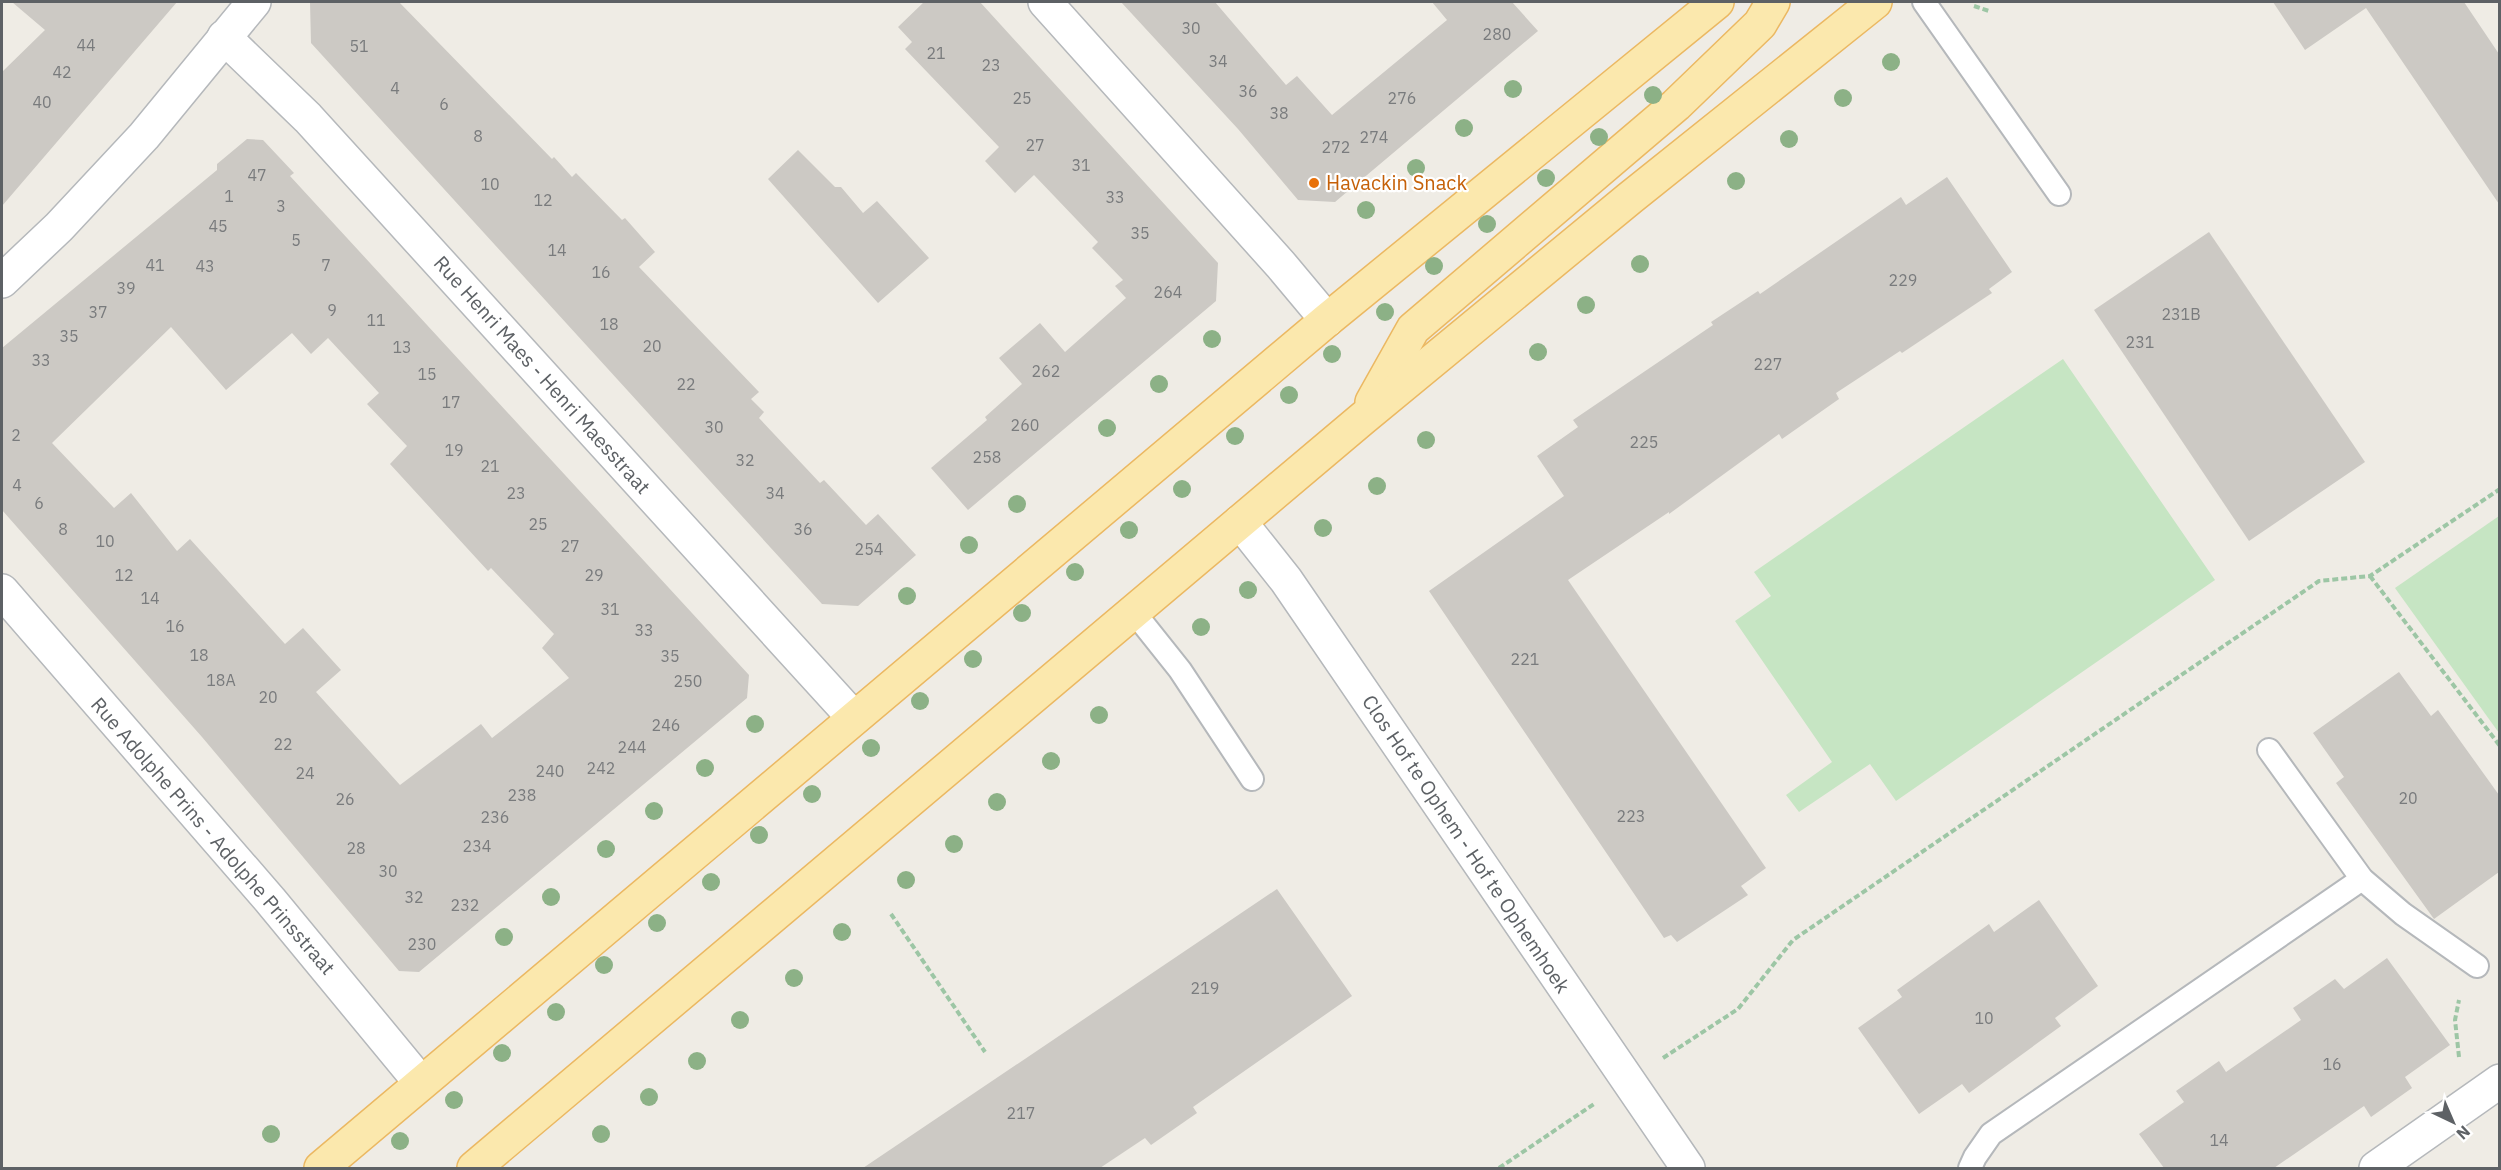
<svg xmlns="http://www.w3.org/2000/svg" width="2501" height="1170" font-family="'IBM Plex Sans',sans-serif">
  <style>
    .green { fill: #c6e5c3 }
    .building { fill: #ccc9c4; fill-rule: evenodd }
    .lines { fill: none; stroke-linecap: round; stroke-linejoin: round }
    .lane-casing { stroke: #b5b8bb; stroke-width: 26 }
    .street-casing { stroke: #b5b8bb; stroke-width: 36 }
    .primary-casing { stroke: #ebb862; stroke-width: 36 }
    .path { stroke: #9dc6a5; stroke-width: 4; stroke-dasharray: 6 3; stroke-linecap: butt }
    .lane { stroke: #fff; stroke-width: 22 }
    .street { stroke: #fff; stroke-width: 33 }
    .primary { stroke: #fbe8ad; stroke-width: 33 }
    .tree { fill: #8cb186 }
    .food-dot { fill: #e8710a; stroke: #fff; stroke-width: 2 }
    .labels { text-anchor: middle; stroke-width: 4.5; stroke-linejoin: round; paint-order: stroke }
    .number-label { font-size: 16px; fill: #797b7d }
    .food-label { font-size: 20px; fill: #c56008; stroke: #fff; text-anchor: start }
    .street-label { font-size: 20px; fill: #5d6165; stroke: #fff }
  </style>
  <rect width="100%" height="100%" fill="#efece5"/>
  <g class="green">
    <polygon points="2063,359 2215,580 1896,801 1870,764 1799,812 1786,795 1832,762 1735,621 1771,596 1754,572"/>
    <polygon points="2499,516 2499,733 2395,588"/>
  </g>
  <g class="building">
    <polygon points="12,2 177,2 2,206 2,72 45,30"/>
    <polygon points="310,2 399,2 552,159 554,157 572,177 576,173 622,220 625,218 655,252 639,267 759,392 751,399 764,412 759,418 820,483 824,480 866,525 878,514 916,555 858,606 822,604 311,43"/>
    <polygon points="924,2 980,2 1218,263 1216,301 968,510 931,468 987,420 985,417 1022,384 999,358 1040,323 1065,352 1126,298 1115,286 1123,280 1092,248 1098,242 1034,175 1015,193 985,161 999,147 905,49 912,42 898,27"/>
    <polygon points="1121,2 1215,2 1286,85 1297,76 1332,115 1447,20 1432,2 1512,2 1538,31 1335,202 1298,200 1238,129"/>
    <polygon points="2273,2 2464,2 2499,54 2499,204 2366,8 2305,50"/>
    <path d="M247,139L263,140L294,173L290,176L749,675L747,698L419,972L399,971L202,737L2,510V348L217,170V164ZM171,327L226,390L292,333L311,354L328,338L379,393L367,404L407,446L390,464L488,571L491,568L554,634L542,648L569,678L492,738L481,724L400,785L316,692L341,670L303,628L285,644L190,539L177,551L131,493L114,508L52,443Z"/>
    <polygon points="798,150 835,187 841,187 863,213 877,201 929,258 878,303 768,179"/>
    <polygon points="1947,177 2012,272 1989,289 1992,293 1902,353 1900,351 1836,393 1839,399 1782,439 1779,434 1669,514 1669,512 1568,580 1766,868 1741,886 1748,895 1677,942 1671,935 1664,938 1429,591 1564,496 1537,456 1578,427 1573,420 1713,325 1711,322 1758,291 1760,294 1901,197 1906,205"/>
    <polygon points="2209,232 2365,462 2249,541 2094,310"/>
    <polygon points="2399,672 2431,716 2438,710 2499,795 2499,872 2434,919 2336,783 2344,777 2313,733"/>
    <polygon points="1277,889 1352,996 1193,1107 1197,1113 1151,1145 1145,1138 1100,1168 863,1168"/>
    <polygon points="2039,900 2098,986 2055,1018 2061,1026 1969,1093 1962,1084 1919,1114 1858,1028 1902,997 1897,990 1989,924 1994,932"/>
    <polygon points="2387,958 2450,1045 2405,1077 2412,1088 2371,1117 2364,1106 2274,1168 2164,1168 2139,1134 2184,1102 2176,1091 2219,1061 2226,1072 2301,1020 2293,1008 2335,979 2344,989"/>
  </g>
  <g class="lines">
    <defs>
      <g id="lane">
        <polyline points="1924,2 2059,194"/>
        <polyline points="1133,611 1180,670 1252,779"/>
        <polyline points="2269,750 2362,879 2403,914 2477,966"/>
        <polyline points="1970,1168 1975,1157 1991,1134 2362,879"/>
      </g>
      <g id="street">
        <polyline points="1045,2 1281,265 1327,320"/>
        <polyline points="224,37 308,118 854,718"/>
        <polyline points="2,281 59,227 144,136 254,2"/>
        <polyline points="1240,522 1286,580 1688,1168"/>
        <polyline points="2,591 270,900 421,1083"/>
        <polyline points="2376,1168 2500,1081"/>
      </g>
      <g id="primary">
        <polyline points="1372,402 1413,329 1676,105 1760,24 1773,2"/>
        <polyline points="321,1168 1327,320 1717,2"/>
        <polyline points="474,1168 1362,419 1630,198 1875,2"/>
      </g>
    </defs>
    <use href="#lane" class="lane-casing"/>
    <use href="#street" class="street-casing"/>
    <use href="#primary" class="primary-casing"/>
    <g class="path">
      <polyline points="1974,6 1989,11"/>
      <polyline points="2370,576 2500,746"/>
      <polyline points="891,914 985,1052"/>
      <polyline points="2459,1057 2455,1020 2459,1000"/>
      <polyline points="1663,1058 1738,1009 1793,940 2319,581 2370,576 2500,489"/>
      <polyline points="1499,1168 1594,1104"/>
    </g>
    <use href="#lane" class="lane"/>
    <use href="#street" class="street"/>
    <use href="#primary" class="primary"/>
  </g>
  <g class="tree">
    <circle cx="1891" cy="62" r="9"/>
    <circle cx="1513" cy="89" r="9"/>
    <circle cx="1653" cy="95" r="9"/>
    <circle cx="1843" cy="98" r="9"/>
    <circle cx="1464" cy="128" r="9"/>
    <circle cx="1599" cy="137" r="9"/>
    <circle cx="1789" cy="139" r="9"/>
    <circle cx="1416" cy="168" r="9"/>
    <circle cx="1546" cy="178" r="9"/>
    <circle cx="1736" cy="181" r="9"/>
    <circle cx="1366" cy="210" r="9"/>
    <circle cx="1487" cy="224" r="9"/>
    <circle cx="1640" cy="264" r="9"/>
    <circle cx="1434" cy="266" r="9"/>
    <circle cx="1586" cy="305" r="9"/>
    <circle cx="1385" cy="312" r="9"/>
    <circle cx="1212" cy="339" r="9"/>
    <circle cx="1538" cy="352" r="9"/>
    <circle cx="1332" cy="354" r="9"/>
    <circle cx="1159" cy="384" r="9"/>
    <circle cx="1289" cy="395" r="9"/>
    <circle cx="1107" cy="428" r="9"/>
    <circle cx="1235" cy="436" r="9"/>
    <circle cx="1426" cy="440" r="9"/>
    <circle cx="1377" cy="486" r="9"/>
    <circle cx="1182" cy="489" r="9"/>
    <circle cx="1017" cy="504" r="9"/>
    <circle cx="1323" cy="528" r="9"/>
    <circle cx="1129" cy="530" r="9"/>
    <circle cx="969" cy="545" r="9"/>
    <circle cx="1075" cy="572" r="9"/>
    <circle cx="1248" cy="590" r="9"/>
    <circle cx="907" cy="596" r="9"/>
    <circle cx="1022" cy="613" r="9"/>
    <circle cx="1201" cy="627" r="9"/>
    <circle cx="973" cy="659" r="9"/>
    <circle cx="920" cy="701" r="9"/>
    <circle cx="1099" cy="715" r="9"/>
    <circle cx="755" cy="724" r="9"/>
    <circle cx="871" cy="748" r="9"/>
    <circle cx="1051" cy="761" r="9"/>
    <circle cx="705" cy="768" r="9"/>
    <circle cx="812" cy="794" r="9"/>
    <circle cx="997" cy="802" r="9"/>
    <circle cx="654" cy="811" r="9"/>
    <circle cx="759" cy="835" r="9"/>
    <circle cx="954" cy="844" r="9"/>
    <circle cx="606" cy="849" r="9"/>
    <circle cx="906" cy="880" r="9"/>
    <circle cx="711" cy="882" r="9"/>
    <circle cx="551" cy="897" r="9"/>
    <circle cx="657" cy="923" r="9"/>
    <circle cx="842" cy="932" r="9"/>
    <circle cx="504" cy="937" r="9"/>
    <circle cx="604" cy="965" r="9"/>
    <circle cx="794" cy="978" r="9"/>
    <circle cx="556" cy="1012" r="9"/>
    <circle cx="740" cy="1020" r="9"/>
    <circle cx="502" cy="1053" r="9"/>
    <circle cx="697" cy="1061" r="9"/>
    <circle cx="649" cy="1097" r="9"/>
    <circle cx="454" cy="1100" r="9"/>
    <circle cx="271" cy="1134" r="9"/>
    <circle cx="601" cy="1134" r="9"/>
    <circle cx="400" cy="1141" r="9"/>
  </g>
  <circle class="food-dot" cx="1314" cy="183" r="6"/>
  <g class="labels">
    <g class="number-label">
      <text x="1191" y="34">30</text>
      <text x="1497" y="40">280</text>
      <text x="86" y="51">44</text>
      <text x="359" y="52">51</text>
      <text x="936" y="59">21</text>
      <text x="1218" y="67">34</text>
      <text x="991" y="71">23</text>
      <text x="62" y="78">42</text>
      <text x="395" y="94">4</text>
      <text x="1248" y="97">36</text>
      <text x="1022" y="104">25</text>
      <text x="1402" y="104">276</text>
      <text x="42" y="108">40</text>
      <text x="444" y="110">6</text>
      <text x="1279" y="119">38</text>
      <text x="478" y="142">8</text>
      <text x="1374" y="143">274</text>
      <text x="1035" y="151">27</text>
      <text x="1336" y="153">272</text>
      <text x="1081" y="171">31</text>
      <text x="257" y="181">47</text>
      <text x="490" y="190">10</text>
      <text x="229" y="202">1</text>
      <text x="1115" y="203">33</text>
      <text x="543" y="206">12</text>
      <text x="281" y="212">3</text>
      <text x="218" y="232">45</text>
      <text x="1140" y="239">35</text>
      <text x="296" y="246">5</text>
      <text x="557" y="256">14</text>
      <text x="155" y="271">41</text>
      <text x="326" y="271">7</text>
      <text x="205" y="272">43</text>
      <text x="601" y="278">16</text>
      <text x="1903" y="286">229</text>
      <text x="126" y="294">39</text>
      <text x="1168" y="298">264</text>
      <text x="332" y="316">9</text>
      <text x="98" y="318">37</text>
      <text x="2181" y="320">231B</text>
      <text x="376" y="326">11</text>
      <text x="609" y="330">18</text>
      <text x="69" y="342">35</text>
      <text x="2140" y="348">231</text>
      <text x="652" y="352">20</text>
      <text x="402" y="353">13</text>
      <text x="41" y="366">33</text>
      <text x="1768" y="370">227</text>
      <text x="1046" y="377">262</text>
      <text x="427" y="380">15</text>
      <text x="686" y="390">22</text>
      <text x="451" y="408">17</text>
      <text x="1025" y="431">260</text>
      <text x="714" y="433">30</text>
      <text x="16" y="441">2</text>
      <text x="1644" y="448">225</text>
      <text x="454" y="456">19</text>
      <text x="987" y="463">258</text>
      <text x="745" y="466">32</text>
      <text x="490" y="472">21</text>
      <text x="17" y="491">4</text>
      <text x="516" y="499">23</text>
      <text x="775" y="499">34</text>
      <text x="39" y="509">6</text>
      <text x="538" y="530">25</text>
      <text x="63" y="535">8</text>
      <text x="803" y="535">36</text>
      <text x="105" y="547">10</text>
      <text x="570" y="552">27</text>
      <text x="869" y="555">254</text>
      <text x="124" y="581">12</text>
      <text x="594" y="581">29</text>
      <text x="150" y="604">14</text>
      <text x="610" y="615">31</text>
      <text x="175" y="632">16</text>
      <text x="644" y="636">33</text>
      <text x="199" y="661">18</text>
      <text x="670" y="662">35</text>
      <text x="1525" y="665">221</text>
      <text x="221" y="686">18A</text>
      <text x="688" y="687">250</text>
      <text x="268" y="703">20</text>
      <text x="666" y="731">246</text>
      <text x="283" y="750">22</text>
      <text x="632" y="753">244</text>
      <text x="601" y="774">242</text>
      <text x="550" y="777">240</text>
      <text x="305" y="779">24</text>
      <text x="522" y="801">238</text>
      <text x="2408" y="804">20</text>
      <text x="345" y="805">26</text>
      <text x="1631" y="822">223</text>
      <text x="495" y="823">236</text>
      <text x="477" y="852">234</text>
      <text x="356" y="854">28</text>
      <text x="388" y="877">30</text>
      <text x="414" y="903">32</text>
      <text x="465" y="911">232</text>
      <text x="422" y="950">230</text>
      <text x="1205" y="994">219</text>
      <text x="1984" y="1024">10</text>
      <text x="2332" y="1070">16</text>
      <text x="1021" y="1119">217</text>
      <text x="2219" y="1146">14</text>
    </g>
    <g class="food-label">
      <text x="1326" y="190">Havackin Snack</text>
    </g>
    <g class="street-label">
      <text transform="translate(542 375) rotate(48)" y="7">Rue Henri Maes - Henri Maesstraat</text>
      <text transform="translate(213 836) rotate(49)" y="7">Rue Adolphe Prins - Adolphe Prinsstraat</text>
      <text transform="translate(1466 844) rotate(56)" y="7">Clos Hof te Ophem - Hof te Ophemhoek</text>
    </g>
  </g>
  <rect width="2501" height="1170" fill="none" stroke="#5d6165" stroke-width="6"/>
  <g transform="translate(2453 1122) rotate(136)" stroke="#ffffff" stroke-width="4.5" paint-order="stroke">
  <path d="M0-4.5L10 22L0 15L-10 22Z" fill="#5d6165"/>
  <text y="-9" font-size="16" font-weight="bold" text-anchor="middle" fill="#5d6165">N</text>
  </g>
</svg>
